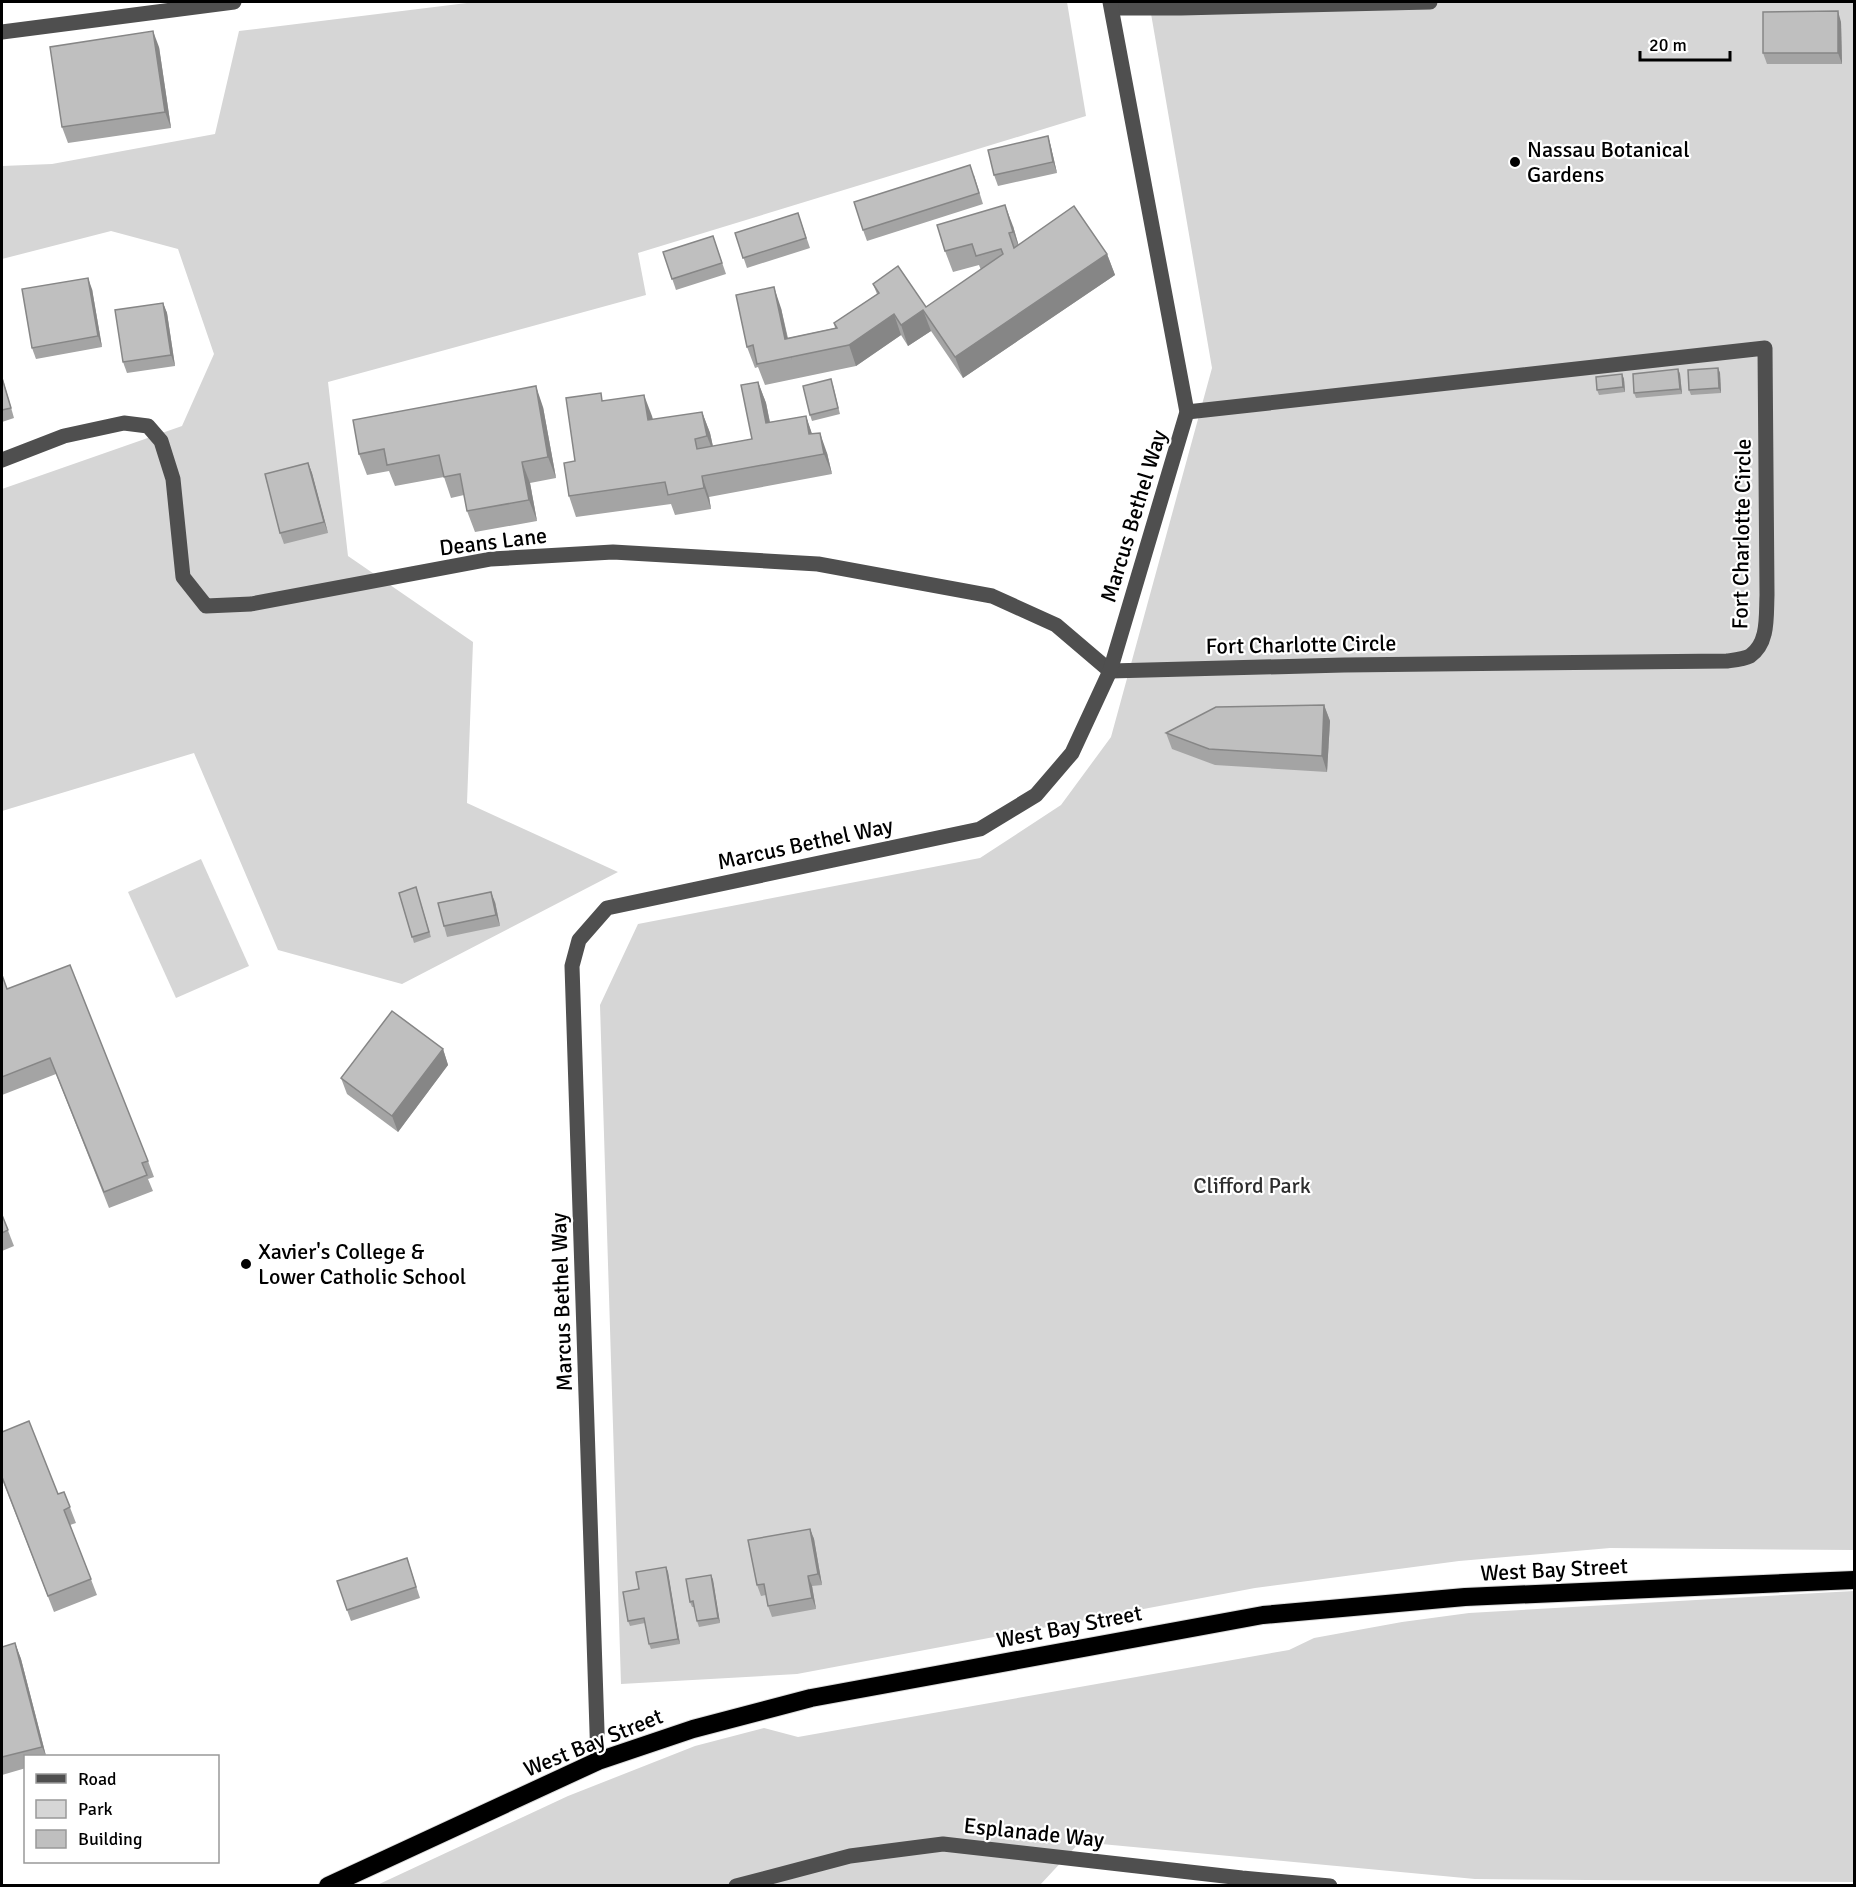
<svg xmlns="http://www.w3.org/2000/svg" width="1856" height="1887" font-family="Signika,sans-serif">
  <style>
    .green { fill: #d6d6d6 }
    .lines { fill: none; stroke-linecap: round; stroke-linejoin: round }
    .highway-casing { stroke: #dbdbdb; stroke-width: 20 }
    .minor { stroke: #4f4f4f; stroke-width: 15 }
    .highway { stroke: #000; stroke-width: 18 }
    .wall { fill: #a4a4a4 }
    .shaded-wall { fill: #868686 }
    .building { fill: #bfbfbf; stroke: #868686; stroke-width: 1.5 }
    .poi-dot { fill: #000; stroke: #fff; stroke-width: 2 }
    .labels { text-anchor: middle; stroke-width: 4.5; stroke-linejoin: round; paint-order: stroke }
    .poi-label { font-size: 22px; fill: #000; stroke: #fff; text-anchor: start }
    .street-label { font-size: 22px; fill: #000; stroke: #fff }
    .park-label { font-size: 22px; fill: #2d2d2d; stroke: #fff }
  </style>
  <rect width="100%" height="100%" fill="#fff"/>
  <g class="green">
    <polygon points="475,2 1067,2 1086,116 638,253 646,295 328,382 348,556 473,642 467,803 618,872 402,984 278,950 194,753 2,811 2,489 182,426 214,354 178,249 111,231 2,259 2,166 52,164 215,134 239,31"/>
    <polygon points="1149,2 1854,2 1854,1550 1610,1548 1459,1561 1255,1588 797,1674 621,1684 600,1005 638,924 980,858 1061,805 1111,737 1212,368"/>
    <polygon points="201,859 249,966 176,998 128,892"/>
    <polygon points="1854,1591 1854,1882 1475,1879 1080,1842 1040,1885 375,1886 568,1796 695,1746 764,1728 798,1737 1289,1650 1314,1638 1402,1622 1469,1613"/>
  </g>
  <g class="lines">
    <defs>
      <polyline id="highway" points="328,1886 598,1761 693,1729 811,1698 1263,1615 1465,1597 1854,1580"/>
    </defs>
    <use href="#highway" class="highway-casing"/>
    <g class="minor">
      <polyline points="1112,8 1181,8 1430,2"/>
      <polyline points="2,32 234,2"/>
      <path d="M2,460L64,436L124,423L148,426L161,441L173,479L183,577L206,606L251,604L491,559L613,552L818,564L992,596L1056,625L1110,671L1344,665L1727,661C1734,660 1744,659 1750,656C1769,643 1766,616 1767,595L1765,348L1187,412"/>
      <polyline points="598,1761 572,966 579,940 607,908 980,829 1036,795 1072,753 1110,671 1187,412 1110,2"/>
      <polyline points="736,1886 850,1856 943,1844 1242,1878 1330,1886"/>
    </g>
    <use href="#highway" class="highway"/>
  </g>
  <g class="wall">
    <polygon points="1841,22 1842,64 1767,64 1763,53"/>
    <polygon points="159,47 171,128 68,143 62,127"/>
    <polygon points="1048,136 1051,147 1057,173 998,186 994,175"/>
    <polygon points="974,175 983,204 867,241 863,230"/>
    <polygon points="798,213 810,248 747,268 735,233"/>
    <polygon points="1013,226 1018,244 1107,254 1115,275 963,378 931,331 908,346 901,335 856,366 765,385 758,367 755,368 747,347 781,308 788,338 835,328 834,323 877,294 873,284 926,307 981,270 979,265 953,272 945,251"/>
    <polygon points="713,236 726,274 676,290 663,252"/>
    <polygon points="92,289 102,347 36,359 32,348"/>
    <polygon points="163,303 167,313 175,366 127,373 123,362"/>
    <polygon points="1718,368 1720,373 1721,393 1691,395 1689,390"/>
    <polygon points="1678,369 1680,374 1682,394 1636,398 1634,393"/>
    <polygon points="1622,374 1624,379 1625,392 1599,395 1597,390"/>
    <polygon points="2,376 14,418 2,422"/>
    <polygon points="758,382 766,403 770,422 806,416 812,434 827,453 832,474 709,497 711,509 675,515 671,504 576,517 569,496 575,461 603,401 652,416 653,420 702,412 710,433 713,446 752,439"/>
    <polygon points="833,385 840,414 812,421 810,415"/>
    <polygon points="543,407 556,478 530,483 537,521 475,532 467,511 464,495 451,498 444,477 395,486 389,471 367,475 359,454"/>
    <polygon points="308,463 312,473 328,533 284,544 280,533"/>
    <polygon points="1324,705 1330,721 1327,772 1215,765 1172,749 1166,733"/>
    <polygon points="416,887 431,937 414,943 399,893"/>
    <polygon points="495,902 500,926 447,937 444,926"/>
    <polygon points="2,975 7,989 148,1161 154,1177 148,1179 153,1191 109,1208 56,1074 2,1095"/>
    <polygon points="443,1049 448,1065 398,1132 347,1094 341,1078"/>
    <polygon points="2,1215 14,1246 2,1251"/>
    <polygon points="2,1432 58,1494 64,1492 76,1523 70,1525 97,1595 54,1612 2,1479"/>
    <polygon points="810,1529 814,1539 822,1585 812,1586 816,1609 772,1617 768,1606 766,1595 761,1596 757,1585"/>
    <polygon points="407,1558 420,1598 351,1621 347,1610"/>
    <polygon points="666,1567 668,1572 680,1644 651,1649 649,1644 645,1623 630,1626 628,1621 639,1589"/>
    <polygon points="711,1575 713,1580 720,1623 699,1627 697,1621 694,1607 692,1607 690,1602"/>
    <polygon points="15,1643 21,1659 46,1756 26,1756 26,1768 2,1775 2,1647"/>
  </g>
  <g class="shaded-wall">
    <polygon points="1838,11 1841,22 1842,64 1838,53"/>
    <polygon points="153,31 159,47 171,128 165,112"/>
    <polygon points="1048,136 1051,147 1057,173 1053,162"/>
    <polygon points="1005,205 1013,226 1021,253 1013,232"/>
    <polygon points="1107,254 1115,275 963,378 955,357"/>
    <polygon points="88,278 92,289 102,347 98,336"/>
    <polygon points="774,287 781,308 792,360 785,339"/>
    <polygon points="163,303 167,313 175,366 171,355"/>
    <polygon points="923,310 931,331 908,346 901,325"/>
    <polygon points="894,314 901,335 856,366 849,345"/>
    <polygon points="1718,368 1720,373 1721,393 1719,388"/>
    <polygon points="1678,369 1680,374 1682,394 1680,389"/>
    <polygon points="1622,374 1624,379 1625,392 1623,387"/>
    <polygon points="758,382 766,403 774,444 766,423"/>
    <polygon points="536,386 543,407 556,478 548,457"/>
    <polygon points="644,395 652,416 656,441 648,420"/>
    <polygon points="702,412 710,433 715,457 707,436"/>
    <polygon points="806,416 813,437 809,434"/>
    <polygon points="820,433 827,453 832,474 824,454"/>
    <polygon points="522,462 530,483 537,521 529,500"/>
    <polygon points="308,463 312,473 328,533 324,522"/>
    <polygon points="702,476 709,497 711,509 704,488"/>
    <polygon points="1324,705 1330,721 1327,772 1322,756"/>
    <polygon points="491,892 495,902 500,926 496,915"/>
    <polygon points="443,1049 448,1065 398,1132 392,1116"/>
    <polygon points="810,1529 814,1539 822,1585 818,1574"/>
    <polygon points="666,1567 668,1572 680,1644 678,1639"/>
    <polygon points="711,1575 713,1580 720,1623 718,1618"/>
    <polygon points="808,1576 812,1586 816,1609 812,1598"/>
    <polygon points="15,1643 21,1659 46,1756 42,1747"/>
  </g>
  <g class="building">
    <polygon points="1838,11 1838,53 1763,53 1763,12"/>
    <polygon points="153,31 165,112 62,127 50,47"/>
    <polygon points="1048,136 1053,162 994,175 988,150"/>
    <polygon points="970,165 979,193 863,230 854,202"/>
    <polygon points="1005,205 1013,232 1009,233 1014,248 1074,206 1107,254 955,357 923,310 901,325 894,314 849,345 757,364 753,345 747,347 736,295 774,287 785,339 837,328 834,323 879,293 873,284 898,266 926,307 1003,254 1001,249 976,256 972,244 945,251 937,225"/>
    <polygon points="798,213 806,238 743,258 735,233"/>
    <polygon points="713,236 722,263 672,279 663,252"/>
    <polygon points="88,278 98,336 32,348 22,289"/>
    <polygon points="163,303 171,355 123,362 115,310"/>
    <polygon points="1718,368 1719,388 1689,390 1688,370"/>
    <polygon points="1678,369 1680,389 1634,393 1633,374"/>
    <polygon points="1622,374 1623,387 1597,390 1596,377"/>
    <polygon points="2,378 11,408 2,410"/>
    <polygon points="831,379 838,408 810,415 803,386"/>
    <polygon points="758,382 766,423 806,416 809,434 820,433 824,454 702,476 704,488 668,495 665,482 569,496 564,463 575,461 566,398 601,393 602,401 644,395 648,420 702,412 707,436 695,439 697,449 752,439 741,385"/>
    <polygon points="536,386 548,457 522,462 529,500 467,511 460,474 444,477 439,455 387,465 384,449 359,454 353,420"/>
    <polygon points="308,463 324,522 280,533 265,474"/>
    <polygon points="1324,705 1322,756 1209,749 1166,733 1216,707"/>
    <polygon points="416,887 429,932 412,937 399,893"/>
    <polygon points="491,892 496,915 444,926 438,903"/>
    <polygon points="70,965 148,1161 142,1163 147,1175 104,1192 50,1058 2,1077 2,975 7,989"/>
    <polygon points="392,1011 443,1049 392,1116 341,1078"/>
    <polygon points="2,1215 8,1230 2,1233"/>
    <polygon points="29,1421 58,1494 64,1492 70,1507 64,1510 91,1579 48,1596 2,1477 2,1432"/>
    <polygon points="810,1529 818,1574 808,1576 812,1598 768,1606 764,1584 757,1585 748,1540"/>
    <polygon points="407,1558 416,1587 347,1610 337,1581"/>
    <polygon points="666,1567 678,1639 649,1644 644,1618 628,1621 623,1592 639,1589 636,1572"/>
    <polygon points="711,1575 718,1618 697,1621 693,1601 690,1602 686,1579"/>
    <polygon points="15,1643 42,1747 2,1757 2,1647"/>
  </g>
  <g class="poi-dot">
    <circle cx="1515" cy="162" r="6"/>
    <circle cx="246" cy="1264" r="6"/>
  </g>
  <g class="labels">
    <g class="poi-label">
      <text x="1527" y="157">Nassau Botanical<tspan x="1527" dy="25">Gardens</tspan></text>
      <text x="258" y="1259">Xavier's College &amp;<tspan x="258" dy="25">Lower Catholic School</tspan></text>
    </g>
    <g class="street-label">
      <text transform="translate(1133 516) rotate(-73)" y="8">Marcus Bethel Way</text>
      <text transform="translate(1741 534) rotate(-89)" y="8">Fort Charlotte Circle</text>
      <text transform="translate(493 541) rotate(-7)" y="8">Deans Lane</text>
      <text transform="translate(1301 644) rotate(-1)" y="8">Fort Charlotte Circle</text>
      <text transform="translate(805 843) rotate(-12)" y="8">Marcus Bethel Way</text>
      <text transform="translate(561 1302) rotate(-92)" y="8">Marcus Bethel Way</text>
      <text transform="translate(1554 1569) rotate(-3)" y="8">West Bay Street</text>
      <text transform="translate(1069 1626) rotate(-11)" y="8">West Bay Street</text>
      <text transform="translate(593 1742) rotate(-22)" y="8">West Bay Street</text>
      <text transform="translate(1034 1832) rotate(6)" y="8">Esplanade Way</text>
    </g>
    <g class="park-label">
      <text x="1252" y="1193">Clifford Park</text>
    </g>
  </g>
  <rect width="1856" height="1887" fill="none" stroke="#000000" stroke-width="6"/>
  <rect x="24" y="1755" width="195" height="108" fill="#ffffff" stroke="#999999" stroke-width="1.5"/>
  <rect x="36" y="1774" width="30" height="9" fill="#4f4f4f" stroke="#999999" stroke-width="1.5"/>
  <text x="78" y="1785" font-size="18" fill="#000000">Road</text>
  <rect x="36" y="1800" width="30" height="18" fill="#d6d6d6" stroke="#999999" stroke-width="1.5"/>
  <text x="78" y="1815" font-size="18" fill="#000000">Park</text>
  <rect x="36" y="1830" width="30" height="18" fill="#bfbfbf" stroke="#999999" stroke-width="1.5"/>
  <text x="78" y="1845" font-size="18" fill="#000000">Building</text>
  <path d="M1640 51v9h90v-9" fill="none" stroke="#000000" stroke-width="3"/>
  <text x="1649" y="51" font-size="18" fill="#000000" stroke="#ffffff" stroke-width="4.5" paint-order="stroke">20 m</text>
</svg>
